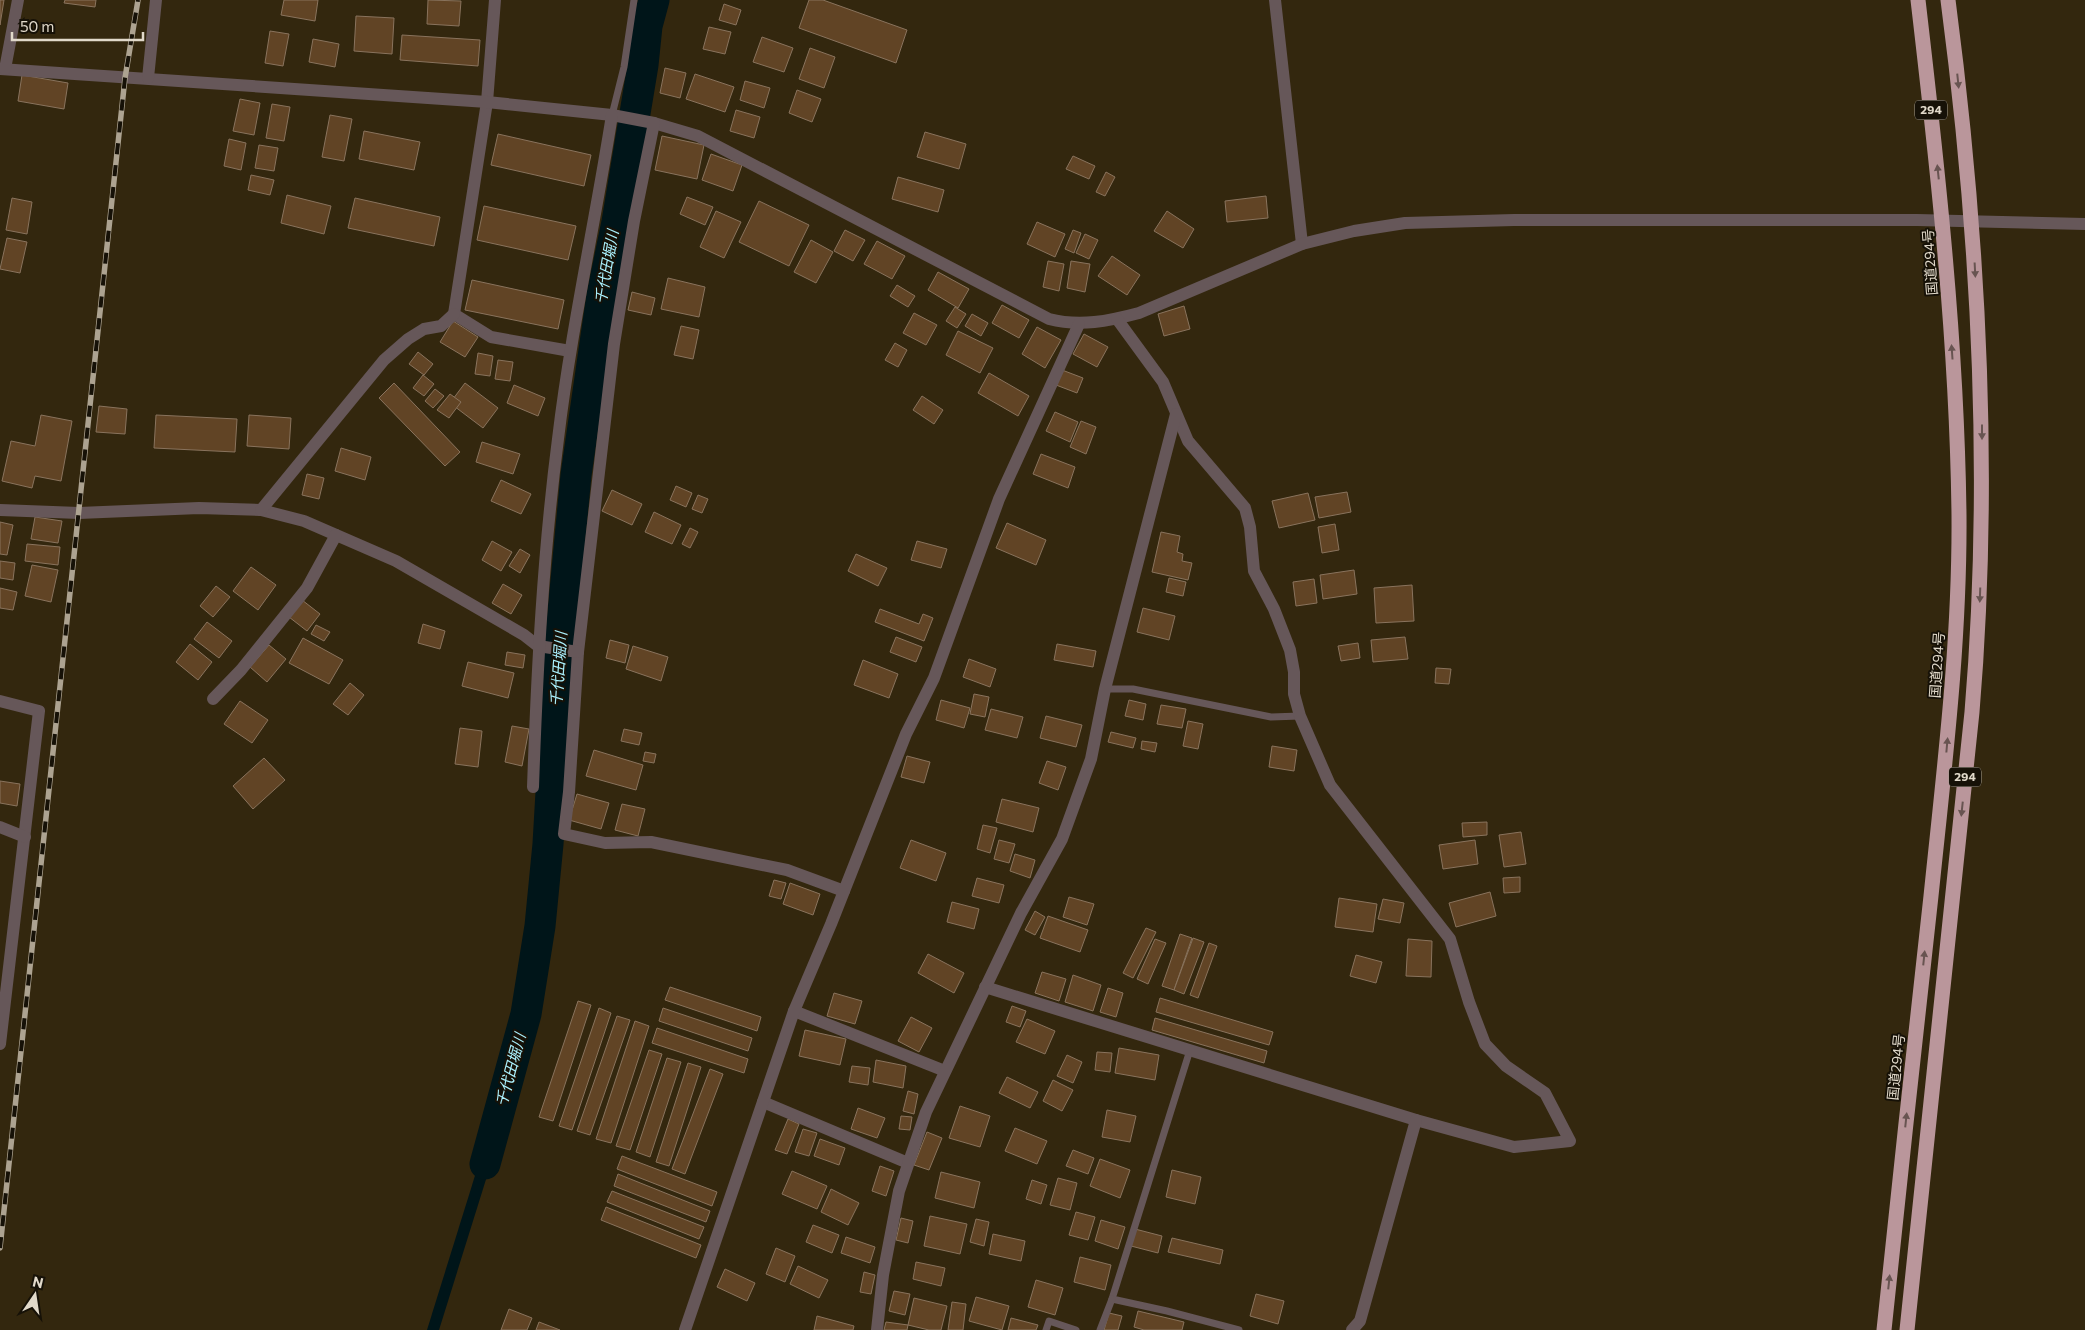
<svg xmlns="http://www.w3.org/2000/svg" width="2085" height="1330" font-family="Commissioner,'Noto Sans JP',sans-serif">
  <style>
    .water { fill: #001519 }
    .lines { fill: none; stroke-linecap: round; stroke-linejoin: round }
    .river { stroke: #001519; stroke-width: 31 }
    .building { fill: #614425; stroke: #89735d }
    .lane { stroke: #665759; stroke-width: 7 }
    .street { stroke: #665759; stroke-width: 12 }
    .highway { stroke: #ba969b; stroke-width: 15 }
    .rail-casing { stroke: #ada391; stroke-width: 5.5 }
    .rail { stroke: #161107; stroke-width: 4; stroke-dasharray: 11; stroke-linecap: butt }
    .oneway { fill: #685451 }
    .labels { text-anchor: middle; stroke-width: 4; stroke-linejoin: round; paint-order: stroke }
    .shield { fill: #161107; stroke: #a49d90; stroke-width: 1 }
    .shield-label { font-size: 12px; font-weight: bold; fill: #e1d9ca }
    .street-label { font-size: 14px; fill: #e1d9ca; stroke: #161107 }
    .water-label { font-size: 15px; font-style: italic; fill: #abf2ff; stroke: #161107 }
  </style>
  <rect width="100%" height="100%" fill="#33270e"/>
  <polygon class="water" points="492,1121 503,1125 439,1330 427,1330"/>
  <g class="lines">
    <polyline class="river" points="485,1164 526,1014 540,926 548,844 559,654 576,475 602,295 617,222 643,65 647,26 654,0"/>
  </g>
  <g class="building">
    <polygon points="0,0 4,0 0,25"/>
    <polygon points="65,0 96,0 95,7 64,3"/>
    <polygon points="284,0 318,0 315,21 281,15"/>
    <polygon points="428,0 461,1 459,26 427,24"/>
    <polygon points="809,0 823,0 907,30 896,63 799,28"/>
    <polygon points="724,4 741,10 736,25 719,20"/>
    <polygon points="356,16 394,18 392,54 354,51"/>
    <polygon points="709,27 731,32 725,54 703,49"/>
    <polygon points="270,31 289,34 283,66 265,63"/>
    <polygon points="402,35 480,40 478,66 400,60"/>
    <polygon points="762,37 793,48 784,72 753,62"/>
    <polygon points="313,39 339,44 335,67 309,62"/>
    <polygon points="810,48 835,57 824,88 799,79"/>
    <polygon points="665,68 686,73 680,98 660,93"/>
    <polygon points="695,74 734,87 725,112 686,99"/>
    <polygon points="22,75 68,83 64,109 18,101"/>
    <polygon points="745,81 770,88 764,108 740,100"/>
    <polygon points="797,90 821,99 812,122 789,113"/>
    <polygon points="240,99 260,103 254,135 233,131"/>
    <polygon points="272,104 290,107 284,141 266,138"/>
    <polygon points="736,110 760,117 754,138 730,131"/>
    <polygon points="330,115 352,119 344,161 322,157"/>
    <polygon points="364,131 420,142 414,170 359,159"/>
    <polygon points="925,132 966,144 959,169 917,157"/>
    <polygon points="498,134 591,155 584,186 491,165"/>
    <polygon points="662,136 704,145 697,179 655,170"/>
    <polygon points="229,139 246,143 241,170 224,166"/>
    <polygon points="259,145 278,148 274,171 255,168"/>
    <polygon points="711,154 742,165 733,191 702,180"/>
    <polygon points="1073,156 1095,166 1089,179 1066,169"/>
    <polygon points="1106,172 1115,177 1105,196 1096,192"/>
    <polygon points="251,175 274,180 270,195 248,190"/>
    <polygon points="898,177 944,190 938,212 892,199"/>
    <polygon points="287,195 331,206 324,234 281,223"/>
    <polygon points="1266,196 1268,218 1227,222 1225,201"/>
    <polygon points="687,197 713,207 705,225 680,214"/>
    <polygon points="12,198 32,202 27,234 6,230"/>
    <polygon points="355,198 440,217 434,246 348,228"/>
    <polygon points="759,201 809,225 789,266 739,242"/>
    <polygon points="484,206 576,226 568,260 477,240"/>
    <polygon points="716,211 741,222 724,258 700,247"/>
    <polygon points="1167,211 1194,229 1183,248 1154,231"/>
    <polygon points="1037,222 1065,234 1055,257 1027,244"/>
    <polygon points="845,230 865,240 853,261 834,251"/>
    <polygon points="1073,230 1081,233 1074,253 1065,249"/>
    <polygon points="1085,234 1098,240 1089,259 1076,253"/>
    <polygon points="7,238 27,242 20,273 0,269"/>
    <polygon points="811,240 833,252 816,283 794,272"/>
    <polygon points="877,241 905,256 892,279 864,264"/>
    <polygon points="1112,256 1140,275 1127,295 1098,276"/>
    <polygon points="1048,261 1064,264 1059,291 1043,287"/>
    <polygon points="1071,261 1090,264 1085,292 1067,288"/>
    <polygon points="938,272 969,289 958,308 928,290"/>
    <polygon points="668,278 705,287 699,317 661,309"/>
    <polygon points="472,280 564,300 558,329 465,310"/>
    <polygon points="897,285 915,296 908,307 890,296"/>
    <polygon points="632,292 655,298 651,315 628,310"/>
    <polygon points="1002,305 1029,320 1019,338 992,323"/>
    <polygon points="1184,306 1190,329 1164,336 1158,314"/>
    <polygon points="955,307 966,314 957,328 946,321"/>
    <polygon points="914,313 937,325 926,345 903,333"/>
    <polygon points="972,314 988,323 981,336 965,326"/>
    <polygon points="453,321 478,337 465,357 440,342"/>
    <polygon points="681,326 699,330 693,359 674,355"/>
    <polygon points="1037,327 1061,340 1045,368 1022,354"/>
    <polygon points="958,331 993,348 980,373 946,355"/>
    <polygon points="1084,334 1108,347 1097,367 1073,354"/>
    <polygon points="895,343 907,350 898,367 885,360"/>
    <polygon points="418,352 433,364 424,375 409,364"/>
    <polygon points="478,353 493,356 490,376 475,374"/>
    <polygon points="498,360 513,362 510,381 495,379"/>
    <polygon points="1062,370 1083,378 1077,393 1056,385"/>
    <polygon points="989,373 1029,396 1018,416 978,393"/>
    <polygon points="423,375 434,384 424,396 413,388"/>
    <polygon points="394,383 460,452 445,466 379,398"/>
    <polygon points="465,383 498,408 483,428 450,403"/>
    <polygon points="514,385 545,398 538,416 507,403"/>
    <polygon points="435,389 444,396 433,408 425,401"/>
    <polygon points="450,394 461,402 449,418 437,410"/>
    <polygon points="922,396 943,410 934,424 913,410"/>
    <polygon points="99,406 127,409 125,434 96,432"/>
    <polygon points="1055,412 1078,422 1070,442 1046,431"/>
    <polygon points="41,415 72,421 61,481 35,476 32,488 2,481 11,441 35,446"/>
    <polygon points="156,415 237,419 235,452 154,448"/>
    <polygon points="249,415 291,418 289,449 247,446"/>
    <polygon points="1081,421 1096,427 1086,454 1070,447"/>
    <polygon points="482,442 520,454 513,474 476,462"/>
    <polygon points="341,448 371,457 365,480 335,471"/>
    <polygon points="1041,454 1075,467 1068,488 1033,474"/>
    <polygon points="307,474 324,478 319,499 302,495"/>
    <polygon points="501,480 531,494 521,514 491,501"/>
    <polygon points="676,486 692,493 686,507 670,500"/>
    <polygon points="612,490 642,504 632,525 602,511"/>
    <polygon points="1347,492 1351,512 1319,518 1315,497"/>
    <polygon points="1308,493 1315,520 1279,528 1272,501"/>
    <polygon points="698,495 708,499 702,513 692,509"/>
    <polygon points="654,512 681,525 672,544 645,532"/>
    <polygon points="35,517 62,521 58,543 31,539"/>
    <polygon points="0,522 13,525 7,555 0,554"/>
    <polygon points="1007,523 1046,540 1036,565 996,548"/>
    <polygon points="1335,524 1339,550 1322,553 1318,527"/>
    <polygon points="690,528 698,532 690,548 682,544"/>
    <polygon points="1161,532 1180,536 1177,552 1183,554 1182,561 1192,563 1188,580 1152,572"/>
    <polygon points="492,541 512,552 501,571 482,560"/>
    <polygon points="917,541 947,549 941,568 911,560"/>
    <polygon points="27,544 60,547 58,565 25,561"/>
    <polygon points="520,549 530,555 520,573 509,566"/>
    <polygon points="856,554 887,568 878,586 848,571"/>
    <polygon points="0,561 15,563 13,580 0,578"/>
    <polygon points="32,565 58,570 51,602 25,596"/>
    <polygon points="251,567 276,585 258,610 233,591"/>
    <polygon points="1354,570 1357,594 1323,599 1320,575"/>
    <polygon points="1169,578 1186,582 1183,596 1166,592"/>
    <polygon points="1314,579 1317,603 1296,606 1293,582"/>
    <polygon points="503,584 522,595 511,614 492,603"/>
    <polygon points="1412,585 1414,621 1376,623 1374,588"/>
    <polygon points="216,586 230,597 213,617 200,606"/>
    <polygon points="0,588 17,592 13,610 0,608"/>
    <polygon points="302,600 320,614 307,631 289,617"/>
    <polygon points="1143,608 1175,616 1169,640 1137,632"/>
    <polygon points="880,609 919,624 923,614 933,618 924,641 875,622"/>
    <polygon points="207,622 232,641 219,658 194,639"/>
    <polygon points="423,624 445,631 440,649 418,643"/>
    <polygon points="316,625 330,632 324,641 311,634"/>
    <polygon points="896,637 922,647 916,662 890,652"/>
    <polygon points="1405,637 1408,659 1373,662 1371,640"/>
    <polygon points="303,638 343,660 329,684 289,663"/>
    <polygon points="610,640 629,645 625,663 606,658"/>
    <polygon points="1358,643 1360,658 1341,661 1338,646"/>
    <polygon points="190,644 212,662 198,680 176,662"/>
    <polygon points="1057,644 1096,651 1093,667 1054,660"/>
    <polygon points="269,645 286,659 267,682 250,667"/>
    <polygon points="633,646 668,657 661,681 626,669"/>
    <polygon points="507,652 525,655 523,668 505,665"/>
    <polygon points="969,659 996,669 990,687 963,677"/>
    <polygon points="863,660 898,674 889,698 854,685"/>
    <polygon points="468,662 514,673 508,698 462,686"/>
    <polygon points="1436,668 1451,669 1449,684 1435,683"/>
    <polygon points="350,683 364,695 348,715 333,704"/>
    <polygon points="974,694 989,697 985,717 970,714"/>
    <polygon points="941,700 970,708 964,728 936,720"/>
    <polygon points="1129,700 1146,704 1143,720 1125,716"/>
    <polygon points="240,701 268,720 252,743 224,724"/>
    <polygon points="1161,705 1186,709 1182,728 1157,724"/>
    <polygon points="991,709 1023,717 1017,738 985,730"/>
    <polygon points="1046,716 1082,725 1076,747 1040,738"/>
    <polygon points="1188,721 1203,724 1198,749 1183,746"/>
    <polygon points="512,726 529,729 522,766 505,762"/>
    <polygon points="460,728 482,731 478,767 455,764"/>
    <polygon points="624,729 642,733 639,745 621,741"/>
    <polygon points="1111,732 1136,738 1133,748 1108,742"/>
    <polygon points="1142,741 1157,743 1155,752 1141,749"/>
    <polygon points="1272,746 1297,750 1294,771 1269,767"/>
    <polygon points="594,750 643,765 636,790 586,776"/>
    <polygon points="645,752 656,754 654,763 643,761"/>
    <polygon points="907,756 930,762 924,783 901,777"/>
    <polygon points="264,758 285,780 253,809 233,786"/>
    <polygon points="1047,761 1066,767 1058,790 1039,783"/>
    <polygon points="0,781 20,784 17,806 0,803"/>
    <polygon points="577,794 609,803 601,829 569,820"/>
    <polygon points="1002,799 1039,808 1033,832 996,822"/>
    <polygon points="622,804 645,809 638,836 615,830"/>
    <polygon points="1487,822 1487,835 1463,837 1462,823"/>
    <polygon points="983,825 997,828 990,853 977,849"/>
    <polygon points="1521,832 1526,864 1504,867 1499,835"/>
    <polygon points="911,840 946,853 936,881 900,868"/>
    <polygon points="999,840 1015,844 1009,863 994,859"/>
    <polygon points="1475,840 1478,864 1443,869 1439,845"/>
    <polygon points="1015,854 1035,860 1030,878 1010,871"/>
    <polygon points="1520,877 1520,892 1504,893 1503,878"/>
    <polygon points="977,878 1004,885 999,903 972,896"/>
    <polygon points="774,880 786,883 781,899 769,896"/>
    <polygon points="790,883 820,894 813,915 783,904"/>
    <polygon points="1490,892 1496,916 1456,927 1449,903"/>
    <polygon points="1069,897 1094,904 1087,925 1063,917"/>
    <polygon points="1339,898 1377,904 1373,932 1335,927"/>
    <polygon points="1383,899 1404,903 1400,923 1378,919"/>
    <polygon points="952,902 979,909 974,929 947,922"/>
    <polygon points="1035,911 1045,917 1035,935 1025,930"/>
    <polygon points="1048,916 1088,930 1080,952 1040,938"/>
    <polygon points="1146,928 1156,932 1133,978 1123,973"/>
    <polygon points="1180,934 1192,938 1174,990 1162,986"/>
    <polygon points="1193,938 1204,942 1184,994 1174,990"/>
    <polygon points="1155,939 1166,943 1148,984 1137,979"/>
    <polygon points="1408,939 1432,941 1431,977 1406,976"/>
    <polygon points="1209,943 1217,946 1198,998 1190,995"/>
    <polygon points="928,954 964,973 954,993 918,973"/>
    <polygon points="1356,955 1382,962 1376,983 1350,976"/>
    <polygon points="1042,972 1066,979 1059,1001 1035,993"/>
    <polygon points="1073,975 1101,985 1093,1011 1065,1002"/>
    <polygon points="670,987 761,1017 757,1031 665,1000"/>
    <polygon points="1108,988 1123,993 1116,1017 1100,1012"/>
    <polygon points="834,993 862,1001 855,1024 827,1016"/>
    <polygon points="1160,998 1273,1032 1269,1045 1156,1012"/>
    <polygon points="578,1001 591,1005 553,1121 539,1117"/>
    <polygon points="1012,1006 1026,1011 1020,1027 1006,1022"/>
    <polygon points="599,1008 611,1013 572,1130 559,1126"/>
    <polygon points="663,1008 752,1038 748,1051 659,1021"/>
    <polygon points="617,1016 630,1020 590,1135 577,1131"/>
    <polygon points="911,1017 932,1028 919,1052 898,1041"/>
    <polygon points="1155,1018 1267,1051 1264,1063 1152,1030"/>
    <polygon points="1027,1019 1055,1031 1045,1054 1016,1042"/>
    <polygon points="635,1021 649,1026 611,1143 596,1139"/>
    <polygon points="657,1028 748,1059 744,1073 652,1043"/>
    <polygon points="805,1030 846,1039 840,1065 799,1056"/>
    <polygon points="1119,1048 1159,1055 1155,1080 1115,1073"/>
    <polygon points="649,1050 662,1054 630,1150 616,1146"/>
    <polygon points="1097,1052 1112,1053 1110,1072 1095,1070"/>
    <polygon points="1067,1055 1082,1062 1073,1083 1057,1076"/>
    <polygon points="667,1058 681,1062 650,1157 636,1152"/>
    <polygon points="876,1060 906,1066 903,1088 873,1082"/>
    <polygon points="688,1063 701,1067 669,1166 656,1162"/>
    <polygon points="852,1066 870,1068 868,1085 849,1082"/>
    <polygon points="710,1069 723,1074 685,1174 672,1169"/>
    <polygon points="1007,1077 1038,1092 1030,1108 999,1093"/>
    <polygon points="1053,1080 1073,1090 1062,1111 1043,1101"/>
    <polygon points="908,1091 918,1094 914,1114 903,1111"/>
    <polygon points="960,1106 990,1116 980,1147 949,1138"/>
    <polygon points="858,1108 885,1118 877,1138 851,1129"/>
    <polygon points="1107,1110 1136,1116 1130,1142 1102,1137"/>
    <polygon points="901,1116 912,1117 910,1130 899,1129"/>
    <polygon points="788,1119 799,1124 787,1154 775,1150"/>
    <polygon points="1015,1128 1047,1141 1037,1164 1005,1151"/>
    <polygon points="803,1129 817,1133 809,1156 795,1152"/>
    <polygon points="927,1132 942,1138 929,1170 914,1165"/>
    <polygon points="820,1139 845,1148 839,1165 814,1156"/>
    <polygon points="1073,1150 1094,1158 1088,1174 1066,1166"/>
    <polygon points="622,1156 717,1192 712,1206 617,1169"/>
    <polygon points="1100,1159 1130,1170 1120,1198 1090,1186"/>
    <polygon points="880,1166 894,1171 886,1196 872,1191"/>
    <polygon points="1172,1170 1201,1177 1195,1204 1166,1197"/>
    <polygon points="792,1171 827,1186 817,1209 782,1194"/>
    <polygon points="941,1172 980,1182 974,1208 935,1198"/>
    <polygon points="618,1174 710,1211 706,1222 614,1186"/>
    <polygon points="1058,1178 1077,1183 1070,1210 1050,1205"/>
    <polygon points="1032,1180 1047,1185 1041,1204 1026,1199"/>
    <polygon points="831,1189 859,1203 848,1225 821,1212"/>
    <polygon points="612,1191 704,1227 699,1239 607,1202"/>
    <polygon points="606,1207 701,1245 696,1258 601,1220"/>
    <polygon points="1076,1212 1095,1217 1088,1240 1069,1235"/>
    <polygon points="930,1216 967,1224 960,1254 924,1246"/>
    <polygon points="901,1218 913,1221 908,1243 896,1240"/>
    <polygon points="976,1219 989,1222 984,1246 970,1242"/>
    <polygon points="1101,1220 1125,1227 1118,1249 1095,1241"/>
    <polygon points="813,1225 839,1235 832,1253 806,1242"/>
    <polygon points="1135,1229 1162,1236 1158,1253 1131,1246"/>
    <polygon points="993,1234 1025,1241 1021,1261 989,1254"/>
    <polygon points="846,1237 875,1247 870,1263 841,1253"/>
    <polygon points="1172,1238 1223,1250 1220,1264 1168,1252"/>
    <polygon points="776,1248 795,1256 785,1282 766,1274"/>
    <polygon points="1080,1257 1111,1265 1105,1290 1074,1282"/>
    <polygon points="916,1262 945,1268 941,1286 913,1279"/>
    <polygon points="798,1266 828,1280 819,1298 790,1284"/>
    <polygon points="725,1269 755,1283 747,1301 717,1287"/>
    <polygon points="864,1272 875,1275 871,1294 860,1292"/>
    <polygon points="1036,1280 1063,1288 1055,1315 1028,1307"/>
    <polygon points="894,1291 910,1294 905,1315 889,1311"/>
    <polygon points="1256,1294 1284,1301 1278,1324 1250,1316"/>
    <polygon points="976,1297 1009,1306 1002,1330 969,1321"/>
    <polygon points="914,1298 947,1306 941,1330 929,1330 908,1325"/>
    <polygon points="952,1302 966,1304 963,1330 948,1330"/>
    <polygon points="509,1309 532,1318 527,1330 501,1330"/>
    <polygon points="1138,1311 1184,1322 1182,1330 1144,1330 1134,1327"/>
    <polygon points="1109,1313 1122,1316 1118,1330 1104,1330"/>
    <polygon points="817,1316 854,1326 853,1330 814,1330"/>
    <polygon points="1011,1318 1038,1325 1036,1330 1008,1330"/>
    <polygon points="539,1322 560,1330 536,1330"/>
    <polygon points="886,1322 908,1325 907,1330 884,1330"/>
  </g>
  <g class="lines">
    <g class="lane">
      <polyline points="612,115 624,67 634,0"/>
      <polyline points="1105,689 1133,689 1271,717 1300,716"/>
      <polyline points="1190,1050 1112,1299 1167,1311 1239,1330"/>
      <polyline points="1046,1330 1049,1321 1076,1330"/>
      <polyline points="1100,1330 1112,1299"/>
    </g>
    <g class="street">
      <polyline points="495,0 487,102 454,314 491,337 570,351"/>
      <polyline points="1275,0 1302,244"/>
      <path d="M0,69L487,102L612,115L654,123L698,136L1049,319C1080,327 1109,321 1139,313L1302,244L1354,231L1405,223L1514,220H1917L2085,224"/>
      <polyline points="5,69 18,0"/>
      <polyline points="148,78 156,0"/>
      <polyline points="654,123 634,221 614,344 578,652 569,792 564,834 605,843 651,842 787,870 844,891"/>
      <polyline points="0,510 79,513 199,508 261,510 304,521 396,561 524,635 538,646 578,652"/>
      <polyline points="261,510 384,360 408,339 424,329 441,326 454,314"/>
      <polyline points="213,699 241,670 307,588 336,535"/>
      <polyline points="0,701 39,711 0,1044"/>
      <path d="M533,787C537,671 543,555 558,439C571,330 595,223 612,115"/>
      <polyline points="0,827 25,837"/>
      <polyline points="985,987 1416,1120 1514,1147 1570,1141 1545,1093 1506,1066 1485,1044 1469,1002 1450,939 1330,785 1300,716 1294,694 1294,672 1290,650 1274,609 1254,571 1250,527 1245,508 1188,441 1163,382 1117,319"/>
      <polyline points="794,1011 945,1071"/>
      <polyline points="763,1102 908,1163"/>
      <polyline points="685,1330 794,1011 831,924 906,734 934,678 999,499 1079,324"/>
      <polyline points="877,1330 883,1275 899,1191 926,1112 1021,913 1062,839 1091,759 1105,689 1176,414"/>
      <polyline points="1352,1330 1360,1321 1416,1120"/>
    </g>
    <g class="highway">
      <path d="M1884,1330C1899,1185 1915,1041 1931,896C1944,770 1960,643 1959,515C1957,343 1938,171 1918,0"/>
      <path d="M1907,1330L1972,712C1992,474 1979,236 1948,0"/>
    </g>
    <defs>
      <polyline id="rail" points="0,1248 125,78 138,0"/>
    </defs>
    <use href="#rail" class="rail-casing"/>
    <use href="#rail" class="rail"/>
  </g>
  <defs><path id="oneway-solid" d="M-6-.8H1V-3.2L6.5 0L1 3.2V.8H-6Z" transform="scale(1.25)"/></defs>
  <g class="oneway">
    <use href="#oneway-solid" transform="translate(1958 81) rotate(84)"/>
    <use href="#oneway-solid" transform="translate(1938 172) rotate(-96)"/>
    <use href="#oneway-solid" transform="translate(1975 270) rotate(87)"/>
    <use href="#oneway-solid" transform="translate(1952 352) rotate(-94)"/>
    <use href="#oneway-solid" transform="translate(1982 432) rotate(90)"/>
    <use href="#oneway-solid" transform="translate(1980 595) rotate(92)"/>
    <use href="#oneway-solid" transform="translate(1947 745) rotate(-85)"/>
    <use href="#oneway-solid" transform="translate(1962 809) rotate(96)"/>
    <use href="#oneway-solid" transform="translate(1924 958) rotate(-84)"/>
    <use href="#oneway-solid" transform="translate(1906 1120) rotate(-84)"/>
    <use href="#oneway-solid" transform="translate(1889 1282) rotate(-84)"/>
  </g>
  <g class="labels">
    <g class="shield">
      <rect x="1915" y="100.5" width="32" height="19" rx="4"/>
      <rect x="1949" y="767.5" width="32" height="19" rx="4"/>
    </g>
    <g class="shield-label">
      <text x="1931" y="114">294</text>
      <text x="1965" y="781">294</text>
    </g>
    <g class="street-label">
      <text transform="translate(1930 262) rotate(-94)" y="5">国道294号</text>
      <text transform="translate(1937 665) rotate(-86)" y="5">国道294号</text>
      <text transform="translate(1896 1067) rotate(-84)" y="5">国道294号</text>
    </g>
    <g class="water-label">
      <text transform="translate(607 267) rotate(-80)" y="5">千代田堀川</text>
      <text transform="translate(559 669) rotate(-86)" y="5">千代田堀川</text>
      <text transform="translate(511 1070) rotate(-75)" y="5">千代田堀川</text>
    </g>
  </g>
  <g transform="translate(35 1295) rotate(13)" stroke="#161107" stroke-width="4" paint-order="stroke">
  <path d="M0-4L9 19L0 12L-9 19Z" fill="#e1d9ca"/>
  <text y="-8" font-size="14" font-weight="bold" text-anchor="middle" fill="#e1d9ca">N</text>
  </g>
  <path d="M12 32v8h131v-8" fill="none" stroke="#e1d9ca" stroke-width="2.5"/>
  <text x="20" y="32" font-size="15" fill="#e1d9ca" stroke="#161107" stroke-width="4" paint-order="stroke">50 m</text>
</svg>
